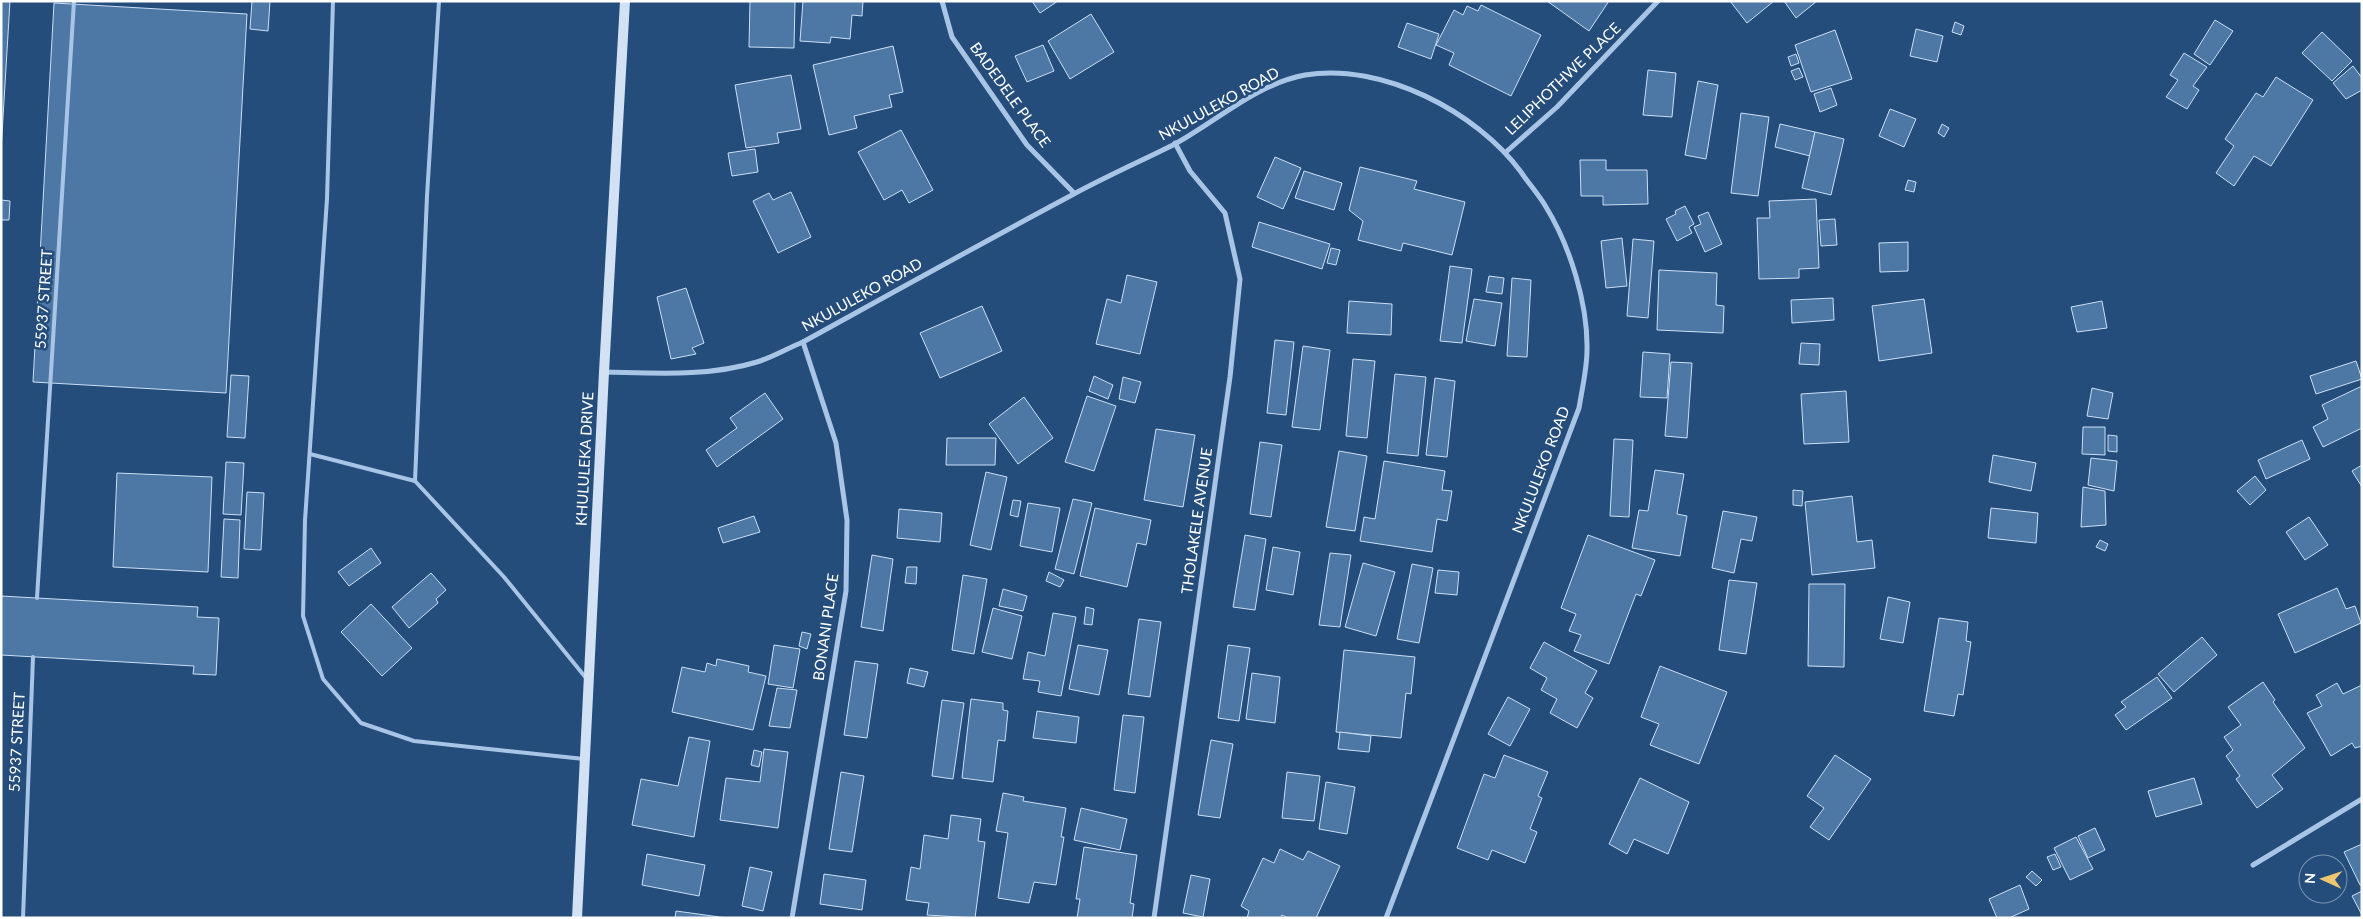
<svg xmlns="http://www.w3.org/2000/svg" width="2363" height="919" font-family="Lato,sans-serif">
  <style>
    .building { fill: #4d77a4; stroke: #ccdff4 }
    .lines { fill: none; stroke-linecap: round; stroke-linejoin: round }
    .lane { stroke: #a9c5e5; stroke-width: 4 }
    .street { stroke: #a9c5e5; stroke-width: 5 }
    .secondary { stroke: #d2e2f4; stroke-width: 10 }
    .labels { text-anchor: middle; stroke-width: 5; stroke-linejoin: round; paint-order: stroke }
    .street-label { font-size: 15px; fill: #fff; stroke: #254d7c }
  </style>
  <rect width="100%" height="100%" fill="#254d7c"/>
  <g class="building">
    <polygon points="1,1 10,1 1,151"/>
    <polygon points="252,1 270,1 268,31 250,29"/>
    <polygon points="750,1 795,1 794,48 749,47"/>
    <polygon points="803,1 863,1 862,16 852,15 850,39 831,37 830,43 800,41"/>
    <polygon points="1032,1 1058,1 1040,13"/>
    <polygon points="1547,1 1609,1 1589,31"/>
    <polygon points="1730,1 1774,1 1747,23"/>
    <polygon points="1784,1 1817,1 1796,18"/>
    <polygon points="54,3 247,14 226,393 33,382"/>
    <polygon points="1481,5 1541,35 1511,96 1449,65 1454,53 1436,45 1454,10 1463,15 1467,6 1478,11"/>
    <polygon points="1091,14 1114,52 1070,79 1048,41"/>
    <polygon points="2215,20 2233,31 2210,65 2194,54"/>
    <polygon points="1955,22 1964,26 1961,35 1952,32"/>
    <polygon points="1407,23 1439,34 1431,59 1398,47"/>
    <polygon points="1916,29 1943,36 1937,62 1910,56"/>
    <polygon points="1835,30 1852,79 1811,92 1795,45"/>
    <polygon points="2322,32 2352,61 2332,81 2302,53"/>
    <polygon points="1043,45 1054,71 1027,82 1015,56"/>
    <polygon points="893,46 903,92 889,95 892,107 854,116 857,128 829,135 813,65"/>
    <polygon points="2184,53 2207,67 2193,86 2199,90 2187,109 2166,97 2178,80 2170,75"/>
    <polygon points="1796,54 1799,63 1791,66 1788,57"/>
    <polygon points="2353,66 2362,78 2362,90 2346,99 2333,83"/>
    <polygon points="1799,68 1803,77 1795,80 1791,71"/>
    <polygon points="1648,70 1676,73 1672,117 1643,115"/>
    <polygon points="791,75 801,129 777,133 779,143 746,148 735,85"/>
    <polygon points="2276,77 2313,100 2271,166 2254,156 2234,186 2216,173 2234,146 2225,139 2256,93 2263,97"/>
    <polygon points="1698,81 1718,85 1706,159 1685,155"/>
    <polygon points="1831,88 1837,105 1820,112 1814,94"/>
    <polygon points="1890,109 1916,119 1904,147 1879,136"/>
    <polygon points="1741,113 1769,117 1758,196 1731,193"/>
    <polygon points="1780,124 1815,132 1810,156 1775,147"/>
    <polygon points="1942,124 1949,128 1944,137 1938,133"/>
    <polygon points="901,130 933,190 909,203 902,190 884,200 858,152"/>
    <polygon points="1815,132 1844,139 1831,195 1802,188"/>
    <polygon points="755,149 758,172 732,176 728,153"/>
    <polygon points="1275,157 1301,168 1283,209 1257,197"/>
    <polygon points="1580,160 1606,160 1606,170 1647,170 1648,204 1603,205 1603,196 1581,196"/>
    <polygon points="1360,167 1417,181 1414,189 1465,202 1452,255 1403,243 1401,251 1358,240 1363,221 1349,210"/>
    <polygon points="1304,171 1342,183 1334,210 1295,198"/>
    <polygon points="1908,180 1916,182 1914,192 1905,190"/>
    <polygon points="791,192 811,237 778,253 753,201 769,193 773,200"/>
    <polygon points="1816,199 1819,268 1799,269 1799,278 1759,279 1757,218 1770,218 1769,201"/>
    <polygon points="1,200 10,201 9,220 1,220"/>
    <polygon points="1685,206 1694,224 1689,227 1692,233 1677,241 1666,219 1676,214 1675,211"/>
    <polygon points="1708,212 1722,244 1705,252 1694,227 1701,224 1698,216"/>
    <polygon points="1835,219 1837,245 1821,246 1819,220"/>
    <polygon points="1259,222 1330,244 1322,269 1252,247"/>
    <polygon points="1622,238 1627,286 1606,288 1601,241"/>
    <polygon points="1633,239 1654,241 1648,318 1627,316"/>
    <polygon points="1908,242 1908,271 1880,272 1879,243"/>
    <polygon points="1331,248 1340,250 1336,265 1327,263"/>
    <polygon points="1450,266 1472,269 1462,343 1440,341"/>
    <polygon points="1659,270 1717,273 1716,305 1724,306 1723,333 1657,330"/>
    <polygon points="1127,275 1157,282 1140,354 1096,344 1107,299 1121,303"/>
    <polygon points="1489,276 1504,278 1502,294 1486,292"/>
    <polygon points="1512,278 1531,280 1527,357 1507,356"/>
    <polygon points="686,288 704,343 692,348 696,354 671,359 657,297"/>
    <polygon points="1833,298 1834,320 1792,323 1791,300"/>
    <polygon points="1474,299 1502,303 1495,346 1466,341"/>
    <polygon points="1924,299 1932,353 1879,361 1872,306"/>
    <polygon points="1349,301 1392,304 1391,335 1347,333"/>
    <polygon points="2102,301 2107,328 2077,332 2071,307"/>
    <polygon points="982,306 1002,351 940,378 920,333"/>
    <polygon points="1275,340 1294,342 1286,415 1267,413"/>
    <polygon points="1801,343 1820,344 1819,365 1799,364"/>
    <polygon points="1303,346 1330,350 1320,430 1292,427"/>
    <polygon points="1643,352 1670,354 1667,398 1640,397"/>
    <polygon points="1353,359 1375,361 1367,438 1346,436"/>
    <polygon points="2356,361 2362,379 2316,394 2310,376"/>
    <polygon points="1671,362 1692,363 1687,438 1665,436"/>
    <polygon points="1395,374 1426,377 1418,456 1387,453"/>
    <polygon points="231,375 249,376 245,438 227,437"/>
    <polygon points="1094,376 1113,385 1108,399 1089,391"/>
    <polygon points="1123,377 1141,382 1135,403 1119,399"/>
    <polygon points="1435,378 1455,381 1447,457 1426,455"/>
    <polygon points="2362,386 2362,428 2323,447 2313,427 2328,419 2322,405"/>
    <polygon points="2092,388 2113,393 2108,419 2087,416"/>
    <polygon points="1846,391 1849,442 1804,444 1801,394"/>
    <polygon points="765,393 783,419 717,467 706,450 737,428 730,418"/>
    <polygon points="1087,396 1116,406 1094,471 1065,462"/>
    <polygon points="1024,397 1053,438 1018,464 989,424"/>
    <polygon points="2083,427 2105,427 2105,455 2082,454"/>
    <polygon points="1156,429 1195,435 1183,507 1144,500"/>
    <polygon points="2108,435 2117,436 2117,452 2108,451"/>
    <polygon points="947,438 996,438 995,465 946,465"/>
    <polygon points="1614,439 1633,440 1629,517 1610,516"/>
    <polygon points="2302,440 2310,459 2266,479 2258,460"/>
    <polygon points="1260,442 1282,445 1271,517 1250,514"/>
    <polygon points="1339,451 1367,456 1355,531 1326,527"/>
    <polygon points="1993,455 2036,463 2031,491 1989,482"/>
    <polygon points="2091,458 2117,461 2114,491 2088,485"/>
    <polygon points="1384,461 1445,471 1442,490 1452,491 1447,521 1437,519 1432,552 1360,541 1364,517 1375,519"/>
    <polygon points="226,462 244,463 241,515 223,514"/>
    <polygon points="2362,465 2362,487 2352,471"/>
    <polygon points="1655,470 1684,474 1677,514 1687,516 1680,556 1632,548 1639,510 1648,511"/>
    <polygon points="986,472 1007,477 991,550 970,545"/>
    <polygon points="117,473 212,477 208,572 113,567"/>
    <polygon points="2255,476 2266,490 2250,505 2237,491"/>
    <polygon points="2083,487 2105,491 2106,525 2081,527"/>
    <polygon points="1793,490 1803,491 1802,506 1793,505"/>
    <polygon points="247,492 264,493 261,550 244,549"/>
    <polygon points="1852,496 1857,542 1872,540 1875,568 1812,575 1805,502"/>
    <polygon points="1073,499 1092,503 1074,574 1055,569"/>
    <polygon points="1013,500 1021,501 1018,517 1010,515"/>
    <polygon points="1028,503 1060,508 1052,552 1020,546"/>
    <polygon points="1095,508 1151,520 1146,545 1137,543 1127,587 1080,576"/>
    <polygon points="1991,508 2038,513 2036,543 1988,538"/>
    <polygon points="899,509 942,513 940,542 897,538"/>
    <polygon points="1723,511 1757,517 1752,541 1741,539 1734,573 1712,568"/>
    <polygon points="754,516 760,532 723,543 718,528"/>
    <polygon points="2309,517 2328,545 2305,560 2286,532"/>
    <polygon points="224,519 240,520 238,578 221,577"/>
    <polygon points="1245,535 1266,539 1255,610 1233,607"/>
    <polygon points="1588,535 1655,560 1641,596 1636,594 1609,664 1574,651 1581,635 1569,631 1576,614 1561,608"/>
    <polygon points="2100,540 2108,544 2105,551 2096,547"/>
    <polygon points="1273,547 1300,552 1293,595 1266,590"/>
    <polygon points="371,548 381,563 349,586 338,572"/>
    <polygon points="1330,553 1351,555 1340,627 1319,625"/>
    <polygon points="872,555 893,559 883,631 861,627"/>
    <polygon points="1363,563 1395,572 1376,636 1345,627"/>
    <polygon points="1412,564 1433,568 1419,643 1397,639"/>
    <polygon points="907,567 917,567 916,584 905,583"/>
    <polygon points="1438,570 1459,572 1457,595 1435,593"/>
    <polygon points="1049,572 1064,580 1060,587 1046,581"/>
    <polygon points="431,573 446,590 436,599 438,603 409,628 392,607"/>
    <polygon points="963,575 987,579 974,654 952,650"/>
    <polygon points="1729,580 1757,583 1746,654 1719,650"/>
    <polygon points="1809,584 1845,584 1844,667 1808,666"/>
    <polygon points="2337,588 2346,609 2355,606 2361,623 2295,653 2278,614"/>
    <polygon points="1003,589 1027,596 1023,611 999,606"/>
    <polygon points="1,596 198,607 197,617 219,618 216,675 193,674 194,666 1,655"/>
    <polygon points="1888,597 1910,602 1903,643 1880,639"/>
    <polygon points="371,604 412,648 382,676 341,632"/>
    <polygon points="1086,607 1094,609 1092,625 1084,624"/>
    <polygon points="993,608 1022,616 1012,659 982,652"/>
    <polygon points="1053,613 1076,617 1061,696 1038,692 1040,681 1023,679 1028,652 1045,656"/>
    <polygon points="1939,618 1968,622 1966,641 1971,642 1963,695 1958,694 1954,716 1924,711"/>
    <polygon points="1139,619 1161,622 1150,697 1128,694"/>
    <polygon points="802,632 811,634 807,649 799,646"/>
    <polygon points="2202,637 2217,655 2174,692 2158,674"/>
    <polygon points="1544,642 1597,671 1585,693 1593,698 1577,728 1550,713 1557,699 1541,690 1547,678 1530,668"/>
    <polygon points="774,645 800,649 793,688 768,684"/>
    <polygon points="1078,645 1108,650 1099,695 1069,689"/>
    <polygon points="1228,645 1250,648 1239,721 1218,718"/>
    <polygon points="1344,650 1415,657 1411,694 1406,693 1401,738 1336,732"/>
    <polygon points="717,659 749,666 748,672 766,676 753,730 672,712 682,667 705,672 707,663 716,666"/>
    <polygon points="855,661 878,664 867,738 844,735"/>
    <polygon points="1660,666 1727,692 1699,764 1650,745 1659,724 1641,717"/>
    <polygon points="910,668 928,672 924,687 907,683"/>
    <polygon points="1252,673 1280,677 1275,723 1246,719"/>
    <polygon points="2157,677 2172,698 2126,730 2115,715 2126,707 2121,702"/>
    <polygon points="2263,682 2275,700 2273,702 2305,748 2272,775 2283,789 2257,808 2236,779 2240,776 2226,756 2233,750 2224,737 2241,725 2228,707"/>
    <polygon points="2337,683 2343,694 2362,685 2362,746 2355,748 2352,743 2331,756 2307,713 2322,706 2316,695"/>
    <polygon points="777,688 797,690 790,728 769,726"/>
    <polygon points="1508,697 1530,709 1510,746 1488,734"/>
    <polygon points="971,699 1003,703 1003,710 1008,711 1005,741 998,740 993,782 962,778"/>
    <polygon points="942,700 964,703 953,779 932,776"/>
    <polygon points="1037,711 1079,717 1076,743 1033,738"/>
    <polygon points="1123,715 1144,717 1135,793 1114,790"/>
    <polygon points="1340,732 1371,736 1369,752 1338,749"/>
    <polygon points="689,737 710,741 694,837 632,825 641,779 678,786"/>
    <polygon points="1211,740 1233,744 1220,818 1198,815"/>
    <polygon points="764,749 788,752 778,828 720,820 726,778 760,782"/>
    <polygon points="754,750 762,752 759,767 751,765"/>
    <polygon points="1504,755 1548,772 1538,796 1542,798 1530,829 1537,832 1525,863 1492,850 1488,860 1457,848 1484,774 1495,778"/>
    <polygon points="1835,755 1871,779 1829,840 1810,827 1824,808 1807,796"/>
    <polygon points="841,772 864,776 852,852 829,849"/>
    <polygon points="1287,772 1320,776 1314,821 1282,818"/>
    <polygon points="1640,778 1689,802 1668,854 1634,839 1627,854 1609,844"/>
    <polygon points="2194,778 2202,804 2156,817 2148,791"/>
    <polygon points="1326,782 1355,787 1347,834 1319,829"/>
    <polygon points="1003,793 1024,797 1023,801 1066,808 1061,837 1064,837 1056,885 1034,882 1029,903 998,898 1008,833 996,831"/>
    <polygon points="1081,808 1127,819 1120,850 1074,840"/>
    <polygon points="951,815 981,819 978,841 985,842 975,918 927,915 929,903 906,900 911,867 920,869 924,835 948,839"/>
    <polygon points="2095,828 2105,850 2088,858 2078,836"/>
    <polygon points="2076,837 2093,869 2070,880 2054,848"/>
    <polygon points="2362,844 2362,885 2360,885 2344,852"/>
    <polygon points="1084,847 1137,855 1130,903 1134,904 1132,918 1077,918 1080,899 1076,899"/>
    <polygon points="1280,849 1303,860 1308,851 1340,866 1316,918 1288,918 1282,915 1280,918 1247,918 1249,911 1241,906 1263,858 1274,863"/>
    <polygon points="647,854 705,865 699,896 642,885"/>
    <polygon points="2055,854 2061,867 2053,870 2047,857"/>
    <polygon points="750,867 772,872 763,911 742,906"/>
    <polygon points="2032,871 2042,880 2036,886 2026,877"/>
    <polygon points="824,874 866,880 862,910 820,904"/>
    <polygon points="1191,875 1210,879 1203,917 1183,913"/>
    <polygon points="2020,885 2029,909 2009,918 1997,918 1989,899"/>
    <polygon points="2362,891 2362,915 2352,896"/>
    <polygon points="676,911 727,918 675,918"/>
  </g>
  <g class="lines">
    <g class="lane">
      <polyline points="333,1 327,199 305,520 303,616 323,679 361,723 414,741 584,759"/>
      <polyline points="310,454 415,481 504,577 586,678"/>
      <polyline points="415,481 427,196 439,1"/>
      <polyline points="37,598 74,1"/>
      <polyline points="23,918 33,657"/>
    </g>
    <g class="street">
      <polyline points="942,1 952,37 1027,145 1074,193"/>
      <polyline points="1506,152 1557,107 1658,1"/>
      <path d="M604,372C655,373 708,377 757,362C773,357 788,348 803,342C892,293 982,243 1072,195C1105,177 1139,162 1173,145C1216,122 1256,84 1305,75C1382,62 1477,112 1521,172C1529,184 1539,195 1546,207C1570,246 1588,304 1587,350C1587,369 1582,389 1579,408L1386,918"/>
      <polyline points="2253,865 2362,799"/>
      <polyline points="792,918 846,591 847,520 836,443 803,342"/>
      <polyline points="1154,918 1230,377 1240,279 1225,213 1190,171 1175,143"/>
    </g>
    <polyline class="secondary" points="577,918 604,372 625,1"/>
  </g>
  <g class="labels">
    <g class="street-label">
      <text transform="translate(1563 79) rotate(-44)" y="5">LELIPHOTHWE PLACE</text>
      <text transform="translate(1010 95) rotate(54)" y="5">BADEDELE PLACE</text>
      <text transform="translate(1219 104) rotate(-29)" y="5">NKULULEKO ROAD</text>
      <text transform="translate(862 295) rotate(-29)" y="5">NKULULEKO ROAD</text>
      <text transform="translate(44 299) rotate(-86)" y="5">55937 STREET</text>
      <text transform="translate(585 459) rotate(-87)" y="5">KHULULEKA DRIVE</text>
      <text transform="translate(1541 470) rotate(-69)" y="5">NKULULEKO ROAD</text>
      <text transform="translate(1197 521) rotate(-82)" y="5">THOLAKELE AVENUE</text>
      <text transform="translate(826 627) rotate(-82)" y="5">BONANI PLACE</text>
      <text transform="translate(17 742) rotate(-87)" y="5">55937 STREET</text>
    </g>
  </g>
  <rect width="2363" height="919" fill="none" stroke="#ffffff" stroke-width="5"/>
  <g transform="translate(2323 879) rotate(273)"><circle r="24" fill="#254d7c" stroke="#7c94b0"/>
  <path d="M0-4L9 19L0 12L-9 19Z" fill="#eec66e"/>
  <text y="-8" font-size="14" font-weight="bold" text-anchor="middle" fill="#ffffff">N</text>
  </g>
</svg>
